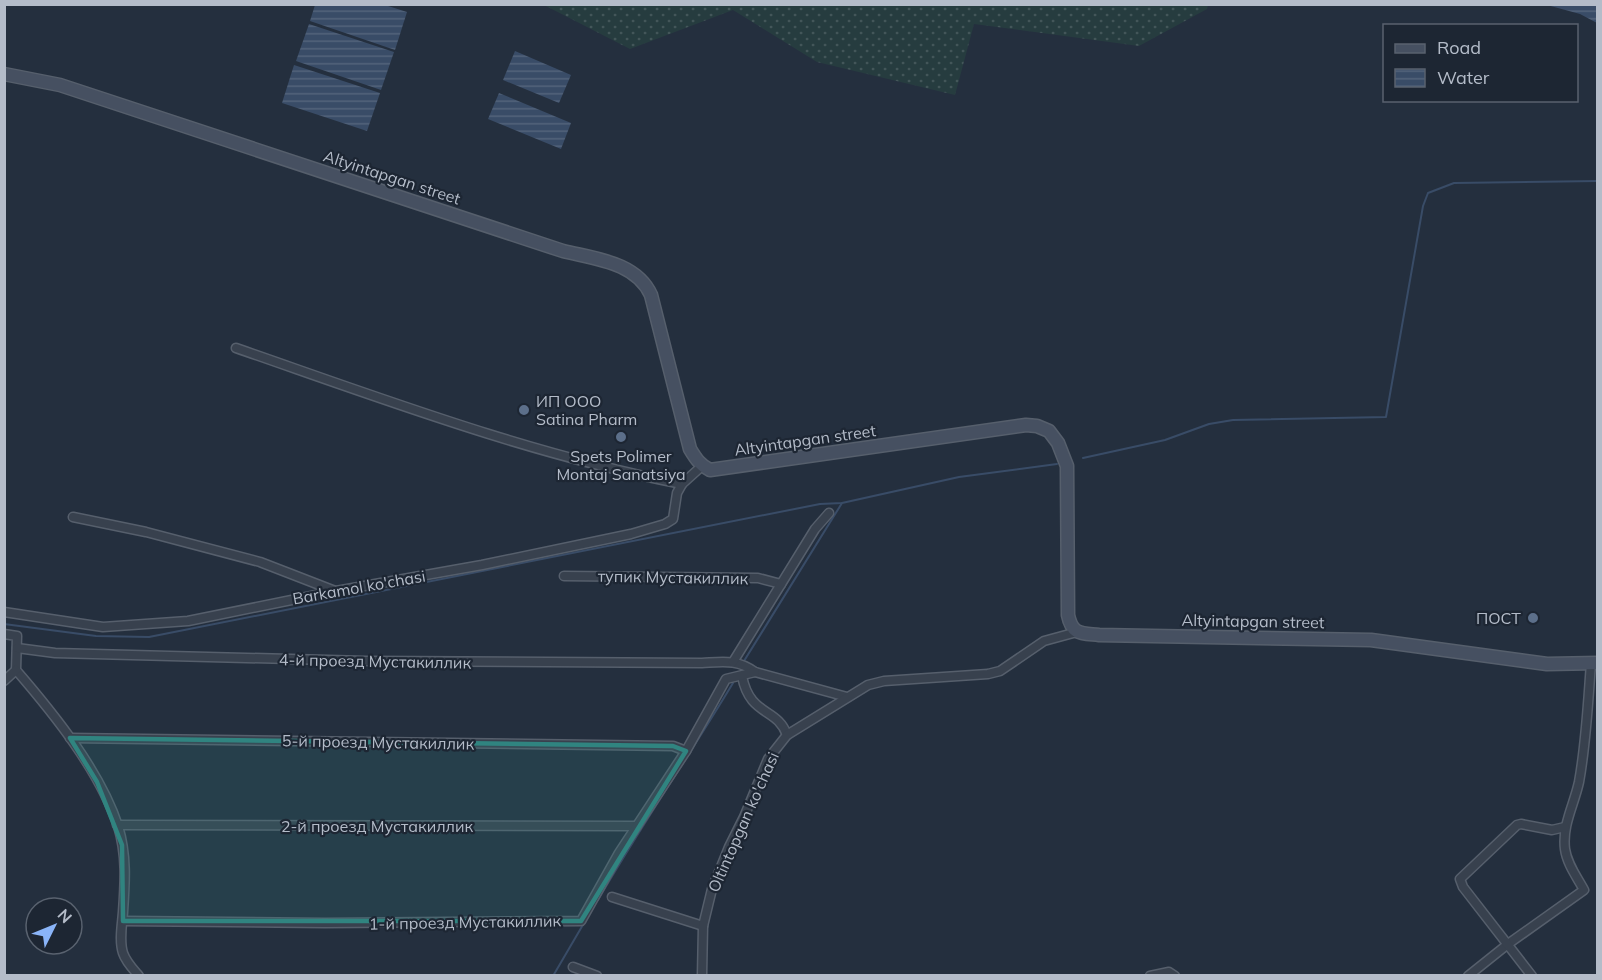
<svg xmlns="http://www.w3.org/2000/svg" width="1602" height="980" font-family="Mulish,sans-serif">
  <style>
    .grass { fill: url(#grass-dots) }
    .water { fill: url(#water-rules) }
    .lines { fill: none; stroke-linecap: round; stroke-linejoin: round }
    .stream { stroke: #394c67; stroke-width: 2 }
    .street-casing { stroke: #565f6c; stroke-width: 11 }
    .secondary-casing { stroke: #565f6c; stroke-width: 15 }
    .street { stroke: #38414e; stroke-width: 8 }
    .secondary { stroke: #465061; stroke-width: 12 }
    .marked { fill: #308480; fill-opacity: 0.2; stroke: #308480; stroke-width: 4.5; stroke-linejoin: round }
    .service-dot { fill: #5c6f8a; stroke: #1d2633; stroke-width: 2 }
    .labels { text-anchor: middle; stroke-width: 4.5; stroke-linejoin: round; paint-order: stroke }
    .street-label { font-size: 16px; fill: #b4bcc9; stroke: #1d2633 }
    .poi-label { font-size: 16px; fill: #b4bcc9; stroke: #1d2633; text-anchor: start }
  </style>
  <defs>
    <pattern id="grass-dots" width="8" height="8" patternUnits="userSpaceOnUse" patternTransform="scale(1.5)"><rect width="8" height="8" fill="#263c3f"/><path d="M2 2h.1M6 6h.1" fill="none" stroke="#435659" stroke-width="1.8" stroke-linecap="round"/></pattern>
    <pattern id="water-rules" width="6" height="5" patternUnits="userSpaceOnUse" patternTransform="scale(1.5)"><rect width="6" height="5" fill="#394c67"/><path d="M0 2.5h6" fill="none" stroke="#53647b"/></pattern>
  </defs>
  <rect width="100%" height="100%" fill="#242f3e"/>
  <polygon class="grass" points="544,5 1208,5 1207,9 1139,46 974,24 955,95 817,62 733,10 630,49"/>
  <g class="water">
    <polygon points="315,5 385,5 407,12 395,50 310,21"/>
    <polygon points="1547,5 1597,5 1597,23 1580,14"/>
    <polygon points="309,24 394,52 381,90 296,61"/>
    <polygon points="515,51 571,75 559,103 503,80"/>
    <polygon points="294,65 380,93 367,131 282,103"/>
    <polygon points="499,93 571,123 561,149 488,119"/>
  </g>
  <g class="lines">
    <g class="stream">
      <polyline points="1083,458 1165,440 1209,424 1233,420 1386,417 1423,206 1428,193 1454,183 1598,181"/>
      <polyline points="4,624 96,636 149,637 820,504 842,503 959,477 1057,464"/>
      <polyline points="744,661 842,503"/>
      <path d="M598,900C641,826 689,756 733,683"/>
      <polyline points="553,976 584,923"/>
    </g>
    <defs>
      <g id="street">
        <path d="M236,348C383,399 529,454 682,484L702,466"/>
        <polyline points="73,517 146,532 260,562 335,591"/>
        <polyline points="564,576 758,578 781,584"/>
        <polyline points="4,612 103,627 188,621 336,591 482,565 631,534 665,524 673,519 677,493 682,484"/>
        <path d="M4,634L17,636L16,670C54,714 100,771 118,826C127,855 125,883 123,912C122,925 119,941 123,953C126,962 133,969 139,976"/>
        <path d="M17,648L55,653L366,661L702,663C722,662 738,659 755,672L847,697"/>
        <polyline points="733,662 815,529 829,513"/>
        <path d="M742,676C750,717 777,707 787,735"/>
        <polyline points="4,681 16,670"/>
        <polyline points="70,738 673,746 686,751"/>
        <polyline points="117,825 637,826"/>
        <polyline points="612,897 703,926"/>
        <polyline points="123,921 325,923 581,921 619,853 686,751 726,679 755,672"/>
        <polyline points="573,967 597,976"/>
        <polyline points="702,976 703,926 712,889 729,847 744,817 768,759 787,735 868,685 884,681 988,674 1000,671 1044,641 1077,632"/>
        <polyline points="1150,976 1169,972 1175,976"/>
        <path d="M1468,976L1508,944L1584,890C1577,877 1567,864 1565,849C1562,825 1574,805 1579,782C1586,744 1588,703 1591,663"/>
        <polyline points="1532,976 1463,887 1460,879 1517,825 1521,824 1552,830 1565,827"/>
      </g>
      <path id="secondary" d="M4,74L60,85L563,251C595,259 636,262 651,295L690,449C696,459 700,465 710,470L1026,425L1037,426L1049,431L1058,443L1067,466L1068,615C1072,635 1081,633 1099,635L1371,640L1547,664L1598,663"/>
    </defs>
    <use href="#street" class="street-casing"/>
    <use href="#secondary" class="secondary-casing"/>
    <use href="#street" class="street"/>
    <use href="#secondary" class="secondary"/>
  </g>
  <path class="marked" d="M70,738L673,746L686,751L581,921H123L122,845L97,782Z"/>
  <g class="service-dot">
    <circle cx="524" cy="410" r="6"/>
    <circle cx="621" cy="437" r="6"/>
    <circle cx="1533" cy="618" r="6"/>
  </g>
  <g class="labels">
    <g class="street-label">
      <text transform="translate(392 177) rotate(18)" y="6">Altyintapgan street</text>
      <text transform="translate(805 440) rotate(-8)" y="6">Altyintapgan street</text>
      <text transform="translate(673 577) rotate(1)" y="6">тупик Мустакиллик</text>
      <text transform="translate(359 587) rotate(-10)" y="6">Barkamol ko'chasi</text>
      <text transform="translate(1253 621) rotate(1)" y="6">Altyintapgan street</text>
      <text transform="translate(375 661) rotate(1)" y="6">4-й проезд Мустакиллик</text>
      <text transform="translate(378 742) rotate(1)" y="6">5-й проезд Мустакиллик</text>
      <text transform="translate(743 822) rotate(-66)" y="6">Oltintopgan ko'chasi</text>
      <text x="377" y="832">2-й проезд Мустакиллик</text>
      <text transform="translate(465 922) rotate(-1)" y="6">1-й проезд Мустакиллик</text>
    </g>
    <g class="poi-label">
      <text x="536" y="407">ИП ООО<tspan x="536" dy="18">Satina Pharm</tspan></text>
      <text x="621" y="462" text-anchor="middle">Spets Polimer<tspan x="621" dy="18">Montaj Sanatsiya</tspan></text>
      <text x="1521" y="624" text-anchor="end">ПОСТ</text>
    </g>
  </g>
  <rect width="1602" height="980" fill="none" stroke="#b4bcc9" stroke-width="12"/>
  <rect x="1383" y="24" width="195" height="78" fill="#1d2633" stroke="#59626f" stroke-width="1.5"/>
  <rect x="1395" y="44" width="30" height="9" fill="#465061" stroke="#59626f" stroke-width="1.5"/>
  <text x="1437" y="54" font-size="18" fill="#b4bcc9">Road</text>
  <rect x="1395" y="69" width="30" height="18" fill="url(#water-rules)" stroke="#59626f" stroke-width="1.5"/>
  <text x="1437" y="84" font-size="18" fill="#b4bcc9">Water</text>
  <g transform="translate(54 926) rotate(47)"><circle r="28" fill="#1d2633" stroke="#59626f" stroke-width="1.5"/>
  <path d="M0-4.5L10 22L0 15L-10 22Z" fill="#8ab4f8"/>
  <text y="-9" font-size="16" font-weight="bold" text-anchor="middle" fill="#b4bcc9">N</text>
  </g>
</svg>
